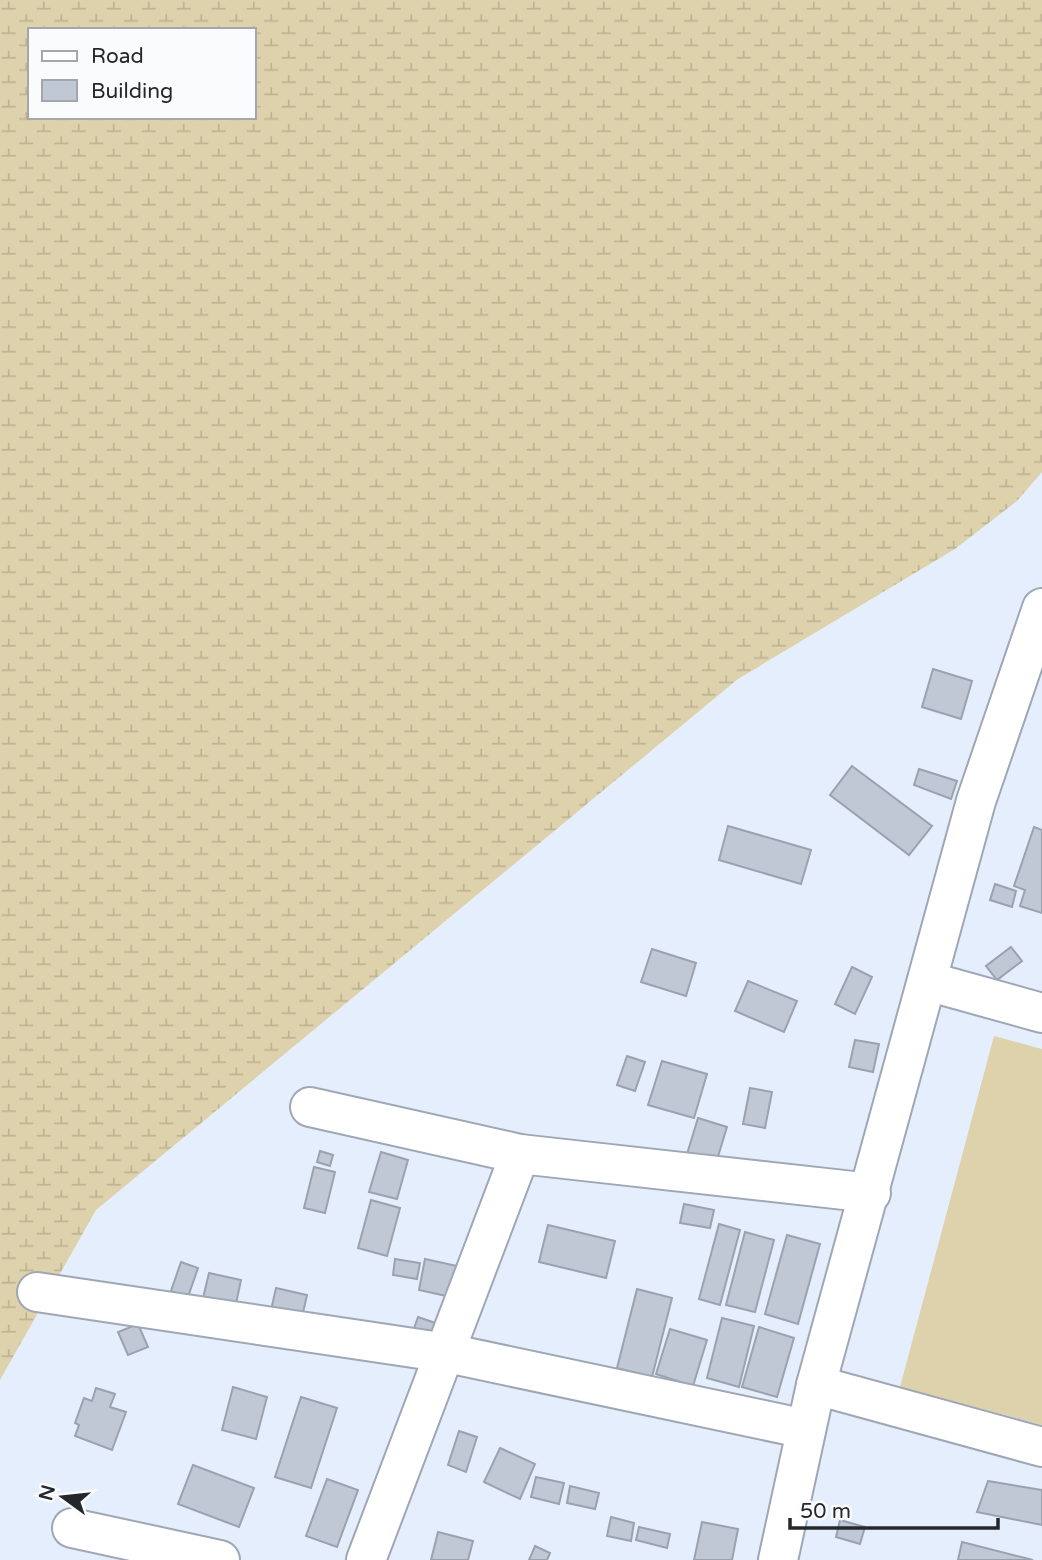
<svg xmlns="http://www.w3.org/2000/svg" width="1042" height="1560" font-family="'Varela Round',sans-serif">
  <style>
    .grass { fill: #ddd2ac }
    .wetland { fill: url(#wetland-marsh); fill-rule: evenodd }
    .building { fill: #c0c8d6; stroke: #9aa2b0; stroke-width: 2 }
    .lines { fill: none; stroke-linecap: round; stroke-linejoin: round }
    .minor-casing { stroke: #9fa7b5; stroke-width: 42 }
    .minor { stroke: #fff; stroke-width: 38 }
  </style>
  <defs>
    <pattern id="wetland-marsh" width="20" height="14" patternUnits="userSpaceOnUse" patternTransform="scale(1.75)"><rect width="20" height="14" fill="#ddd2ac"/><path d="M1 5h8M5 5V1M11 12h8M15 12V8" fill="none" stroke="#beb494"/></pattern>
  </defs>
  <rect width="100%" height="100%" fill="#e5eefc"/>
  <polygon class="grass" points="994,1036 1042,1049 1042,1425 900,1387"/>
  <path class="wetland" d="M0,0H1042V472L1017,501L955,549L738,679L96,1210L0,1380ZM30,30H254V117H30Z"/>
  <g class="building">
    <polygon points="933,669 972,681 961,719 922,707"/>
    <polygon points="852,766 932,826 909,855 830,795"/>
    <polygon points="919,769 957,781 951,799 914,785"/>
    <polygon points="728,826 811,850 801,884 719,860"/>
    <polygon points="1034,827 1042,830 1042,913 1020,906 1025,890 1014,886"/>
    <polygon points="995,884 1016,891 1012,907 990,900"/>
    <polygon points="1011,947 1022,961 997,980 986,966"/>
    <polygon points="652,949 696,963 686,996 641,982"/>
    <polygon points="852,967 872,977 855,1014 835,1004"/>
    <polygon points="748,981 797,1001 784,1032 735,1011"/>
    <polygon points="855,1040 879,1044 873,1072 849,1067"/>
    <polygon points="627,1056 645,1062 635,1091 617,1085"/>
    <polygon points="662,1061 707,1074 694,1118 648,1105"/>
    <polygon points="750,1088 772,1092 765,1128 743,1124"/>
    <polygon points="698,1118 727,1127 716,1163 687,1154"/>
    <polygon points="320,1151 333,1155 330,1166 317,1162"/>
    <polygon points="381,1152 408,1160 397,1199 369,1192"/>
    <polygon points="314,1167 335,1172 325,1213 304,1208"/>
    <polygon points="371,1200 400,1208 387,1256 358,1248"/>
    <polygon points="684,1204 714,1210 710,1228 680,1223"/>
    <polygon points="719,1224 740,1230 720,1305 699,1299"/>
    <polygon points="548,1225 615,1241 606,1278 539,1262"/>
    <polygon points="745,1232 774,1240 755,1312 726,1305"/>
    <polygon points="787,1235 820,1244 798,1324 765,1314"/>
    <polygon points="395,1259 420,1263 417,1279 393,1275"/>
    <polygon points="425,1259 457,1266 451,1297 419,1290"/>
    <polygon points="181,1262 198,1268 188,1297 171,1291"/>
    <polygon points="209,1273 241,1280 233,1318 200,1311"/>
    <polygon points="276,1288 307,1295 300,1326 269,1319"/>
    <polygon points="637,1289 672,1298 652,1377 617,1368"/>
    <polygon points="418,1317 441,1325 434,1348 410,1340"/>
    <polygon points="722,1318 754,1326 739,1387 707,1378"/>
    <polygon points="138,1324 148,1347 128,1355 118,1332"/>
    <polygon points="759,1327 794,1338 777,1397 742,1387"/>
    <polygon points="670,1329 707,1340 693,1386 656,1374"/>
    <polygon points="233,1387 267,1397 256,1439 222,1430"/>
    <polygon points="96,1388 115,1394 110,1407 126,1412 112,1450 75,1436 79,1425 75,1423 84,1398 92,1401"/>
    <polygon points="301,1397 337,1408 311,1488 275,1477"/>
    <polygon points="459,1431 477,1437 466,1472 448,1465"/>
    <polygon points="500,1448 535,1464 520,1499 484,1482"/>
    <polygon points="193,1465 254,1488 239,1527 178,1504"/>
    <polygon points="536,1477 564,1483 559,1504 531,1497"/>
    <polygon points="327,1479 358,1490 337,1547 306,1536"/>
    <polygon points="988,1481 1042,1490 1042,1525 977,1512"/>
    <polygon points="570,1486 599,1493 595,1509 567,1503"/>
    <polygon points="611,1517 634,1523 631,1541 607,1536"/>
    <polygon points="840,1520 865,1527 860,1544 836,1537"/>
    <polygon points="702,1522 738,1529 732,1560 694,1560"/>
    <polygon points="639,1527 670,1534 667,1548 636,1540"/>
    <polygon points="438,1532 473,1541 468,1560 431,1560"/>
    <polygon points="962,1542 1033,1560 958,1560"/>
    <polygon points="535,1546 550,1553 547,1560 529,1560"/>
  </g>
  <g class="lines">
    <defs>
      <g id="minor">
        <polyline points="927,981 1042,1013"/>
        <polyline points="310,1107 520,1154 871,1193"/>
        <polyline points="37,1292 447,1353 806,1429"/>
        <polyline points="816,1385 976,801 1042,608"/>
        <polyline points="72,1528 220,1560"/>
        <polyline points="366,1560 520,1154"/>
        <polyline points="778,1560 816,1385 1042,1447"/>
      </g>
    </defs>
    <use href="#minor" class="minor-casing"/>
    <use href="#minor" class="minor"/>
  </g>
  <rect x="28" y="28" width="228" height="91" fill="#f9fbfd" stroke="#a4a6a9" stroke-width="2"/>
  <rect x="42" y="51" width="35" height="10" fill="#ffffff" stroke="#a4a6a9" stroke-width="2"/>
  <text x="91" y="63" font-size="21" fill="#24272c">Road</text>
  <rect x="42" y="80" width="35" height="21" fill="#c0c8d6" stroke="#a4a6a9" stroke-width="2"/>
  <text x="91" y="98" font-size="21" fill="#24272c">Building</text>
  <g transform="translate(63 1497) rotate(285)" stroke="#f9fbfd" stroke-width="5" paint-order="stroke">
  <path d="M0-5L12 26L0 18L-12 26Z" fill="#24272c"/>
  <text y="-10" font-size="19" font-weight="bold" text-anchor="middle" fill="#24272c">N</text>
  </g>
  <path d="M790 1518v10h208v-10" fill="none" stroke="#24272c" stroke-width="3.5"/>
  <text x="800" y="1518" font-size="21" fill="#24272c" stroke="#f9fbfd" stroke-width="5" paint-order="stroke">50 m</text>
</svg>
